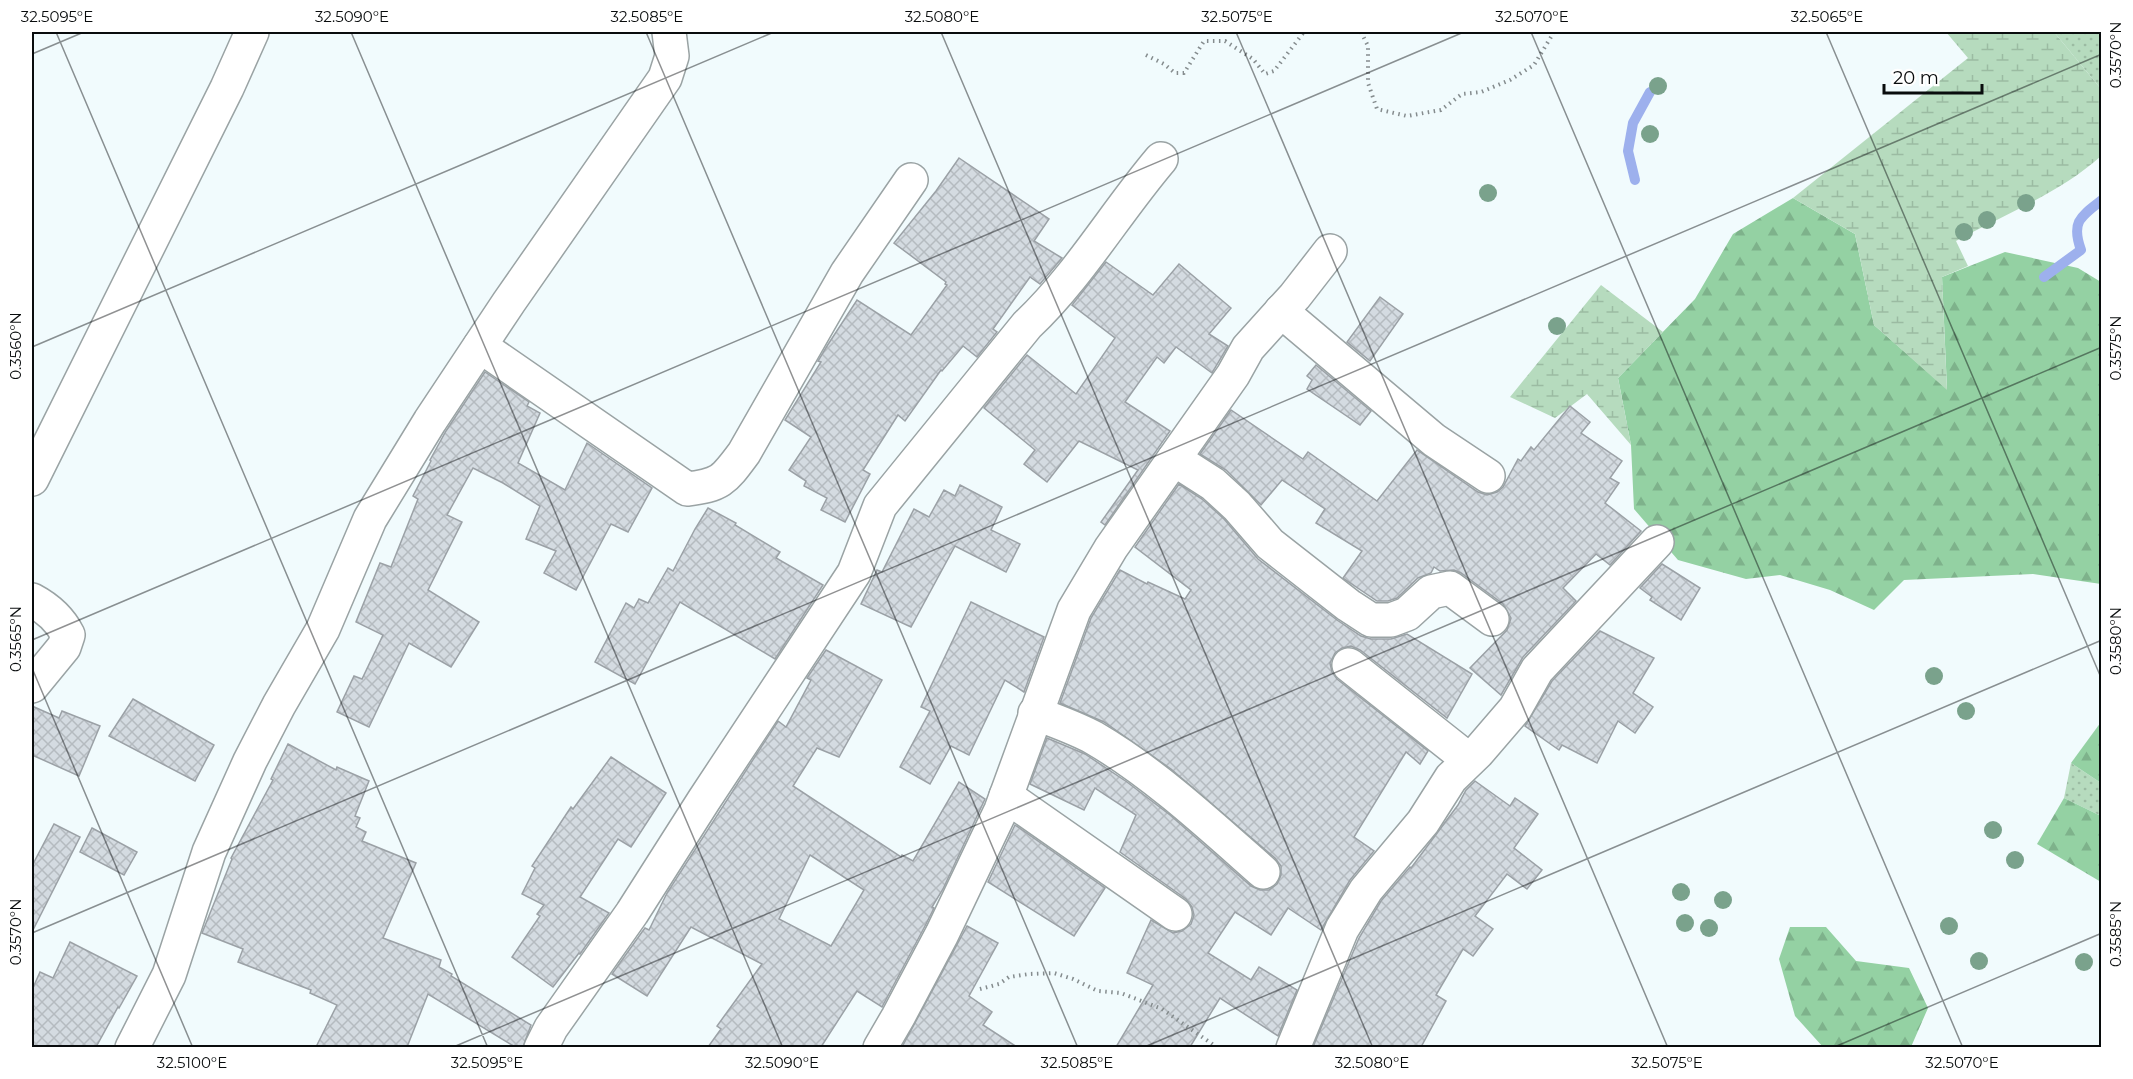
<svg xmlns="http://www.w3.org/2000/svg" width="2133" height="1079" font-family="Montserrat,sans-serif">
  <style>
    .grass { fill: url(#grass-dots) }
    .forest { fill: url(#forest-firs) }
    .wetland { fill: url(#wetland-marsh) }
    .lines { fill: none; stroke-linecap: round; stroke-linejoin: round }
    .stream { stroke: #9db0ed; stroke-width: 10 }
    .building { fill: url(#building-cross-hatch); stroke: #9ba1a6; stroke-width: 1.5; fill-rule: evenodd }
    .minor-casing { stroke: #9aa3a4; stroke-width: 36 }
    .path { stroke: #858c8e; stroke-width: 4; stroke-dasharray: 1.5 4.5; stroke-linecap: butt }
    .minor { stroke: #fff; stroke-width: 33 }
    .tree { fill: #7aa28c }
    .ticks { fill: none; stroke: #090c0d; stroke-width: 1.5; stroke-opacity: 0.45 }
    .neatline { fill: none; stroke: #090c0d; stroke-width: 2 }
    .ticks-label { font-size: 15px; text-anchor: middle; fill: #090c0d }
  </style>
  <defs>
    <pattern id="grass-dots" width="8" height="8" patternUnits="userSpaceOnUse" patternTransform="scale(1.5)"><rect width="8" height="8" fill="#b6dbbe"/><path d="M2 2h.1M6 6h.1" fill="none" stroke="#9bbba2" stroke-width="1.8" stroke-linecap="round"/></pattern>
    <pattern id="forest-firs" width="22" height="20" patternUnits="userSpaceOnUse" patternTransform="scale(1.5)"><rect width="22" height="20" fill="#94d1a3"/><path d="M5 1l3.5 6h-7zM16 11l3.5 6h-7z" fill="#7eb28b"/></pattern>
    <pattern id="wetland-marsh" width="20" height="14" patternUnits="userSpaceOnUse" patternTransform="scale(1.5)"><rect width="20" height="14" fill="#b6dbbe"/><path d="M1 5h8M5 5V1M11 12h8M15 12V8" fill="none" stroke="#9bbba2"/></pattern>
    <pattern id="building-cross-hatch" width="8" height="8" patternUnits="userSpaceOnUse" patternTransform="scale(1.5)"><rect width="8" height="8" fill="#d4dbe1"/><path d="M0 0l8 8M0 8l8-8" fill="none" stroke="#b5bbc0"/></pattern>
  </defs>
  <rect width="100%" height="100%" fill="#f1fbfd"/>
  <g class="grass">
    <polygon points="2054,32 2101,32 2101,89"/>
    <polygon points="2071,763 2101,783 2101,826 2101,816 2064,798"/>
  </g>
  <g class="forest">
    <polygon points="1793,198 1855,234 1874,325 1947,389 1942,277 2005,252 2078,268 2101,282 2101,584 2033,574 1904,580 1874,610 1830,590 1780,575 1746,579 1678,560 1634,509 1631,445 1618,378 1695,299 1733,234"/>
    <polygon points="2101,722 2101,783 2071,763"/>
    <polygon points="2064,798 2101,816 2101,882 2037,844"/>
    <polygon points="1790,927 1826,927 1856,961 1909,968 1928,1008 1911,1047 1823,1047 1795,1016 1779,959"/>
  </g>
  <g class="wetland">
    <path d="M1946,32H2054L2101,89V156C2060,193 2005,214 1956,241L1968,266L1942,277L1947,390L1874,325L1855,234L1793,198L1968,58Z"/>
    <polygon points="1601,285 1663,332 1618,378 1631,445 1587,394 1555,418 1510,397"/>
  </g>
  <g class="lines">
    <g class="stream">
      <polyline points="1635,180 1628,151 1633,123 1650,92"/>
      <path d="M2044,277L2081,250C2071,222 2080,217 2102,200"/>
    </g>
  </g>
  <g class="building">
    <polygon points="959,158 1049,219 1034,241 1062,258 1040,284 1030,277 993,329 997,332 977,357 963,346 942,371 941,370 905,421 898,415 863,470 870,474 845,522 821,510 827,498 804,486 806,481 789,470 811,437 785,420 821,362 818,361 827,346 857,300 911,335 947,285 945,284 946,282 894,243 936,191"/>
    <polygon points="1106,262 1153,295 1179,264 1231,308 1209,334 1228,346 1212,373 1176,347 1164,363 1157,357 1125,402 1170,431 1105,525 1101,522 1138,470 1079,441 1047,482 1024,464 1035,450 984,408 1027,355 1076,394 1115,338 1072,305"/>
    <polygon points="1380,297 1403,314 1370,361 1347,342"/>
    <polygon points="1316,365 1371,411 1360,425 1307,389 1312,380 1307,376"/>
    <polygon points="485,372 529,402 527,406 540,413 518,463 565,490 587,443 652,488 628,532 611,524 576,590 544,573 556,551 526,539 540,506 503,483 473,468 447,515 462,522 428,590 479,622 451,667 409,643 369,727 337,712 354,676 362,679 383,635 356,622 380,563 391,567 418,499 413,496 431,461 430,460 446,431"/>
    <polygon points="1570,406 1590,422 1581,433 1622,461 1610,478 1619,483 1605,503 1641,531 1610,565 1596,554 1563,588 1576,601 1523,657 1501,695 1470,668 1507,630 1511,618 1503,604 1461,573 1454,570 1440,571 1434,567 1431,573 1418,578 1397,598 1388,601 1377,601 1343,578 1362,551 1316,523 1325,509 1282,480 1261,505 1226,470 1200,454 1231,410 1303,459 1308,452 1377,501 1417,450 1478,492 1487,495 1497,492 1503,487 1518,459 1521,461 1531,447 1534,450"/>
    <polygon points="1179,484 1202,499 1224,519 1258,559 1337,620 1361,636 1371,639 1391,639 1407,634 1472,674 1447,718 1360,650 1351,646 1342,648 1335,653 1330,663 1332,672 1337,679 1428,751 1420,764 1406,752 1354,837 1374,851 1350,880 1321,930 1288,908 1271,935 1235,912 1208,953 1251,980 1259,967 1297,990 1278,1036 1220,998 1190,1047 1116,1047 1153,985 1127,973 1151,920 1173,933 1182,931 1191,924 1194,915 1192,907 1186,899 1120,852 1136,815 1095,788 1084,810 1030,784 1047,738 1085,754 1127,782 1170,815 1251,886 1260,890 1269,890 1277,884 1281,875 1281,866 1275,858 1171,769 1104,722 1060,703 1091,618 1120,570 1147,584 1148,582 1185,599 1191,590 1135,547"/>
    <polygon points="960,485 1002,507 991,530 1020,544 1006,572 955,546 911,627 861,604 877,570 882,572 914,509 929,517 944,490 955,496"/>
    <polygon points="708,508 736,523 735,525 780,552 776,558 823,585 775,659 680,602 635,684 595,662 626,603 634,608 639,599 648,603 668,568 673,571 695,529"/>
    <polygon points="1662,564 1700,588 1681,620 1650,600 1652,597 1640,588"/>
    <polygon points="971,602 1044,637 1024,692 1005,680 969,755 951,746 930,784 900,767 930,711 921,707"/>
    <polygon points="1600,631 1654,658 1633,693 1653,707 1635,733 1618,721 1597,763 1562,745 1559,750 1525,726 1552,681"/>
    <path d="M826,650L882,680L839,757L817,748L793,786L901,857L902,855L913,861L959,782L985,799L943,889L932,907L934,908L925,926L882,1007L857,991L821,1047H708L721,1029L717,1026L762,964L691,927L647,996L612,974L642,932L645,928L649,930L667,893L778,721L786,727L811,680L807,678ZM810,855L864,890L831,946L779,919Z"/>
    <polygon points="133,699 214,745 195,781 109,736"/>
    <polygon points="32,706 59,718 62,711 100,726 79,776 32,755"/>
    <polygon points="288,744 336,770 337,767 369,781 355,816 360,818 356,827 366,832 362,841 416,863 383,938 441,960 439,967 452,974 451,976 531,1025 523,1047 515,1047 428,994 407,1047 316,1047 337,1005 310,993 311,990 238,962 243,949 202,933 232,859 231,858 273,780 271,779"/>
    <polygon points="611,757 666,793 631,847 618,839 580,897 609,913 580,954 579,953 553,987 512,957 540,916 537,914 544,905 522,894 535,868 532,866 571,807 573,809"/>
    <polygon points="1475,781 1510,806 1515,798 1538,814 1514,848 1542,870 1527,889 1507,874 1475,916 1493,929 1473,956 1463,949 1436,995 1446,1001 1421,1047 1313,1047 1359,938 1381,901 1410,867 1411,868 1458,805 1466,790"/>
    <polygon points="54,824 80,837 32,932 32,866"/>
    <polygon points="1015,825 1105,888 1074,936 988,882"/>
    <polygon points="92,828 137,852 124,875 80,852"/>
    <polygon points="967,926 998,943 969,996 992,1012 983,1025 1017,1047 902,1047"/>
    <polygon points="70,942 137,976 119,1008 118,1007 96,1047 32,1047 32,990 40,972 53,978"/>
  </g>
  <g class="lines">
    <defs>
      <g id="minor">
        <polyline points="1281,311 1434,440 1488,476"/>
        <path d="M480,346L687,489C721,485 724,480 744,453L847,273L911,180"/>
        <polyline points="1174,459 1213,484 1237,506 1270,544 1348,605 1371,620 1391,620 1407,614 1431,592 1450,588 1492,619"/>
        <polyline points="32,479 227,88 252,32"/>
        <path d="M32,600C47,608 60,619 68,635L64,647L32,686"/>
        <polyline points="1349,665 1469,760"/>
        <path d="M1035,713C1055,721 1076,728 1094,738C1154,773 1211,826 1263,872"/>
        <polyline points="1006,796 1175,914"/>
        <polyline points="132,1048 169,975 209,852 250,761 279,705 323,629 370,519 430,421 509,302 665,78 672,56 669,32"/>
        <path d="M541,1048L551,1028L632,913L704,800L854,573L880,506L1027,325C1079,276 1115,213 1161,159"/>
        <polyline points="880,1048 898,1017 942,934 1001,810 1074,610 1111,548 1233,375 1248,348 1295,296 1330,251"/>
        <polyline points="1293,1048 1342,929 1366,890 1423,822 1451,778 1478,752 1515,709 1537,670 1657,542"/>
      </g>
    </defs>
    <use href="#minor" class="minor-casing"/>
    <g class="path">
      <polyline points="1361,32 1368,46 1368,83 1377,109 1407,116 1441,110 1462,94 1481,92 1510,80 1534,65 1554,32"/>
      <polyline points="1146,55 1164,64 1175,73 1184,73 1204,41 1225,41 1253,59 1265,74 1274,71 1304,32"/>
      <polyline points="980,989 999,984 1009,977 1029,974 1054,973 1073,979 1098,991 1121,993 1162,1009 1218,1048"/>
    </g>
    <use href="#minor" class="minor"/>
  </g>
  <g class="tree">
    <circle cx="1658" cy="86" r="9"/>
    <circle cx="1650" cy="134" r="9"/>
    <circle cx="1488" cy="193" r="9"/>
    <circle cx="2026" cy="203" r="9"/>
    <circle cx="1987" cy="220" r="9"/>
    <circle cx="1964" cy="232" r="9"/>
    <circle cx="1557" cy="326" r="9"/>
    <circle cx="1934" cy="676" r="9"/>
    <circle cx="1966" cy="711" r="9"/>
    <circle cx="1993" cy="830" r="9"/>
    <circle cx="2015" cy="860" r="9"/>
    <circle cx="1681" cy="892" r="9"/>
    <circle cx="1723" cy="900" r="9"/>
    <circle cx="1685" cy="923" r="9"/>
    <circle cx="1949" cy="926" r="9"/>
    <circle cx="1709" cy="928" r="9"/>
    <circle cx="1979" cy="961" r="9"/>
    <circle cx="2084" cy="962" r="9"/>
  </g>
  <path class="ticks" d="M56,32L488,1048M351,32L783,1048M646,32L1078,1048M941,32L1373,1048M1236,32L1668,1048M1531,32L1963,1048M1826,32L2102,680M32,54L84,32M32,347L774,32M32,640L1464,32M32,668L193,1048M32,933L2102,54M451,1048L2102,347M1142,1048L2102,640M1832,1048L2102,933"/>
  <rect width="2133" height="1079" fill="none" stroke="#ffffff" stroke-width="66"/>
  <path d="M1884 84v9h98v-9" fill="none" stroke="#090c0d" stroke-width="3"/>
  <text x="1893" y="84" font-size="18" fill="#090c0d" stroke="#ffffff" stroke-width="4.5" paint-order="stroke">20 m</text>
  <rect x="33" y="33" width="2067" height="1013" class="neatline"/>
  <g class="ticks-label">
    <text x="57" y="22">32.5095°E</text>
    <text x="352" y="22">32.5090°E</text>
    <text x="647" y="22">32.5085°E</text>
    <text x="942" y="22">32.5080°E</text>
    <text x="1237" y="22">32.5075°E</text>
    <text x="1532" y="22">32.5070°E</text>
    <text x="1827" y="22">32.5065°E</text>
    <text transform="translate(2116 55) rotate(-90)" y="5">0.3570°N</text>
    <text transform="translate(16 346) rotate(-90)" y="5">0.3560°N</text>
    <text transform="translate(2116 348) rotate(-90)" y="5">0.3575°N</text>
    <text transform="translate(16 639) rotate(-90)" y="5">0.3565°N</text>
    <text transform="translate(2116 641) rotate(-90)" y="5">0.3580°N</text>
    <text transform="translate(16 932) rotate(-90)" y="5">0.3570°N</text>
    <text transform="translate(2116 934) rotate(-90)" y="5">0.3585°N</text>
    <text x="192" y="1068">32.5100°E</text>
    <text x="487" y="1068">32.5095°E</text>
    <text x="782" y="1068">32.5090°E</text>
    <text x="1077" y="1068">32.5085°E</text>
    <text x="1372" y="1068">32.5080°E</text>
    <text x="1667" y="1068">32.5075°E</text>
    <text x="1962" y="1068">32.5070°E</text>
  </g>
</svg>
